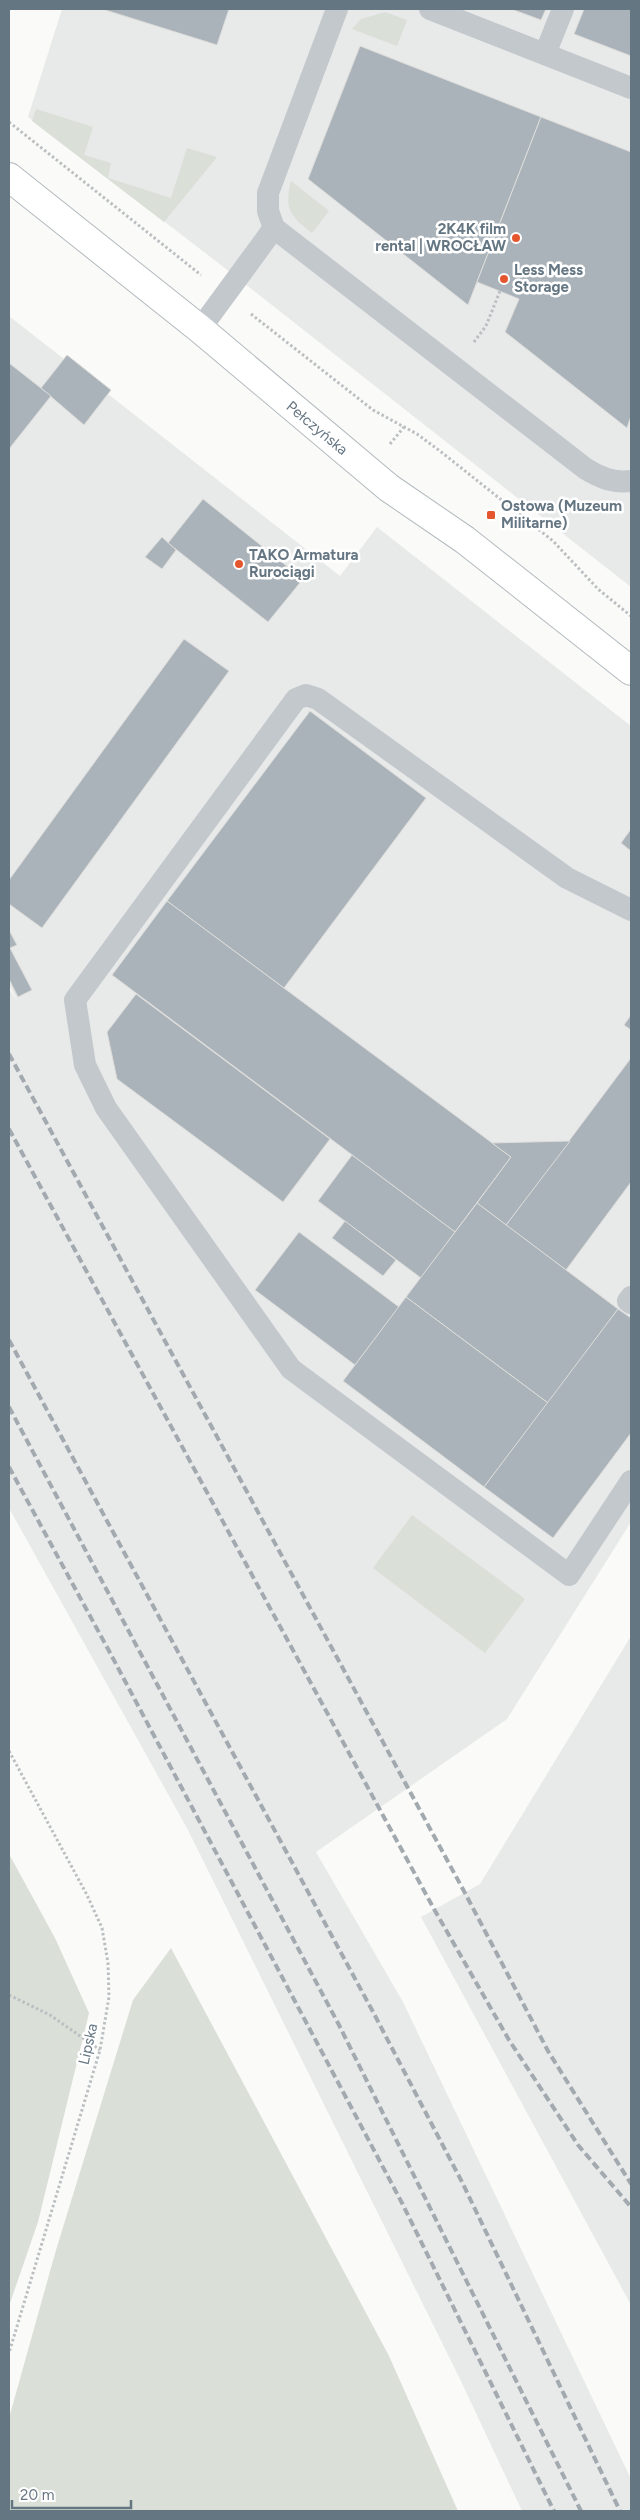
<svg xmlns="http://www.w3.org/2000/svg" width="640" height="2520" font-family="Figtree,sans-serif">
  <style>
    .built { fill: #e8e9e9 }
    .green { fill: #dadfd7 }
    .building { fill: #aab3b9; stroke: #dcdcda }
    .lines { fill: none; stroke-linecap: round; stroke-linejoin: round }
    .secondary-casing { stroke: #b3babf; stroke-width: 30 }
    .path { stroke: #bbbfc2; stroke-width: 3; stroke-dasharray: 2.5 2.5; stroke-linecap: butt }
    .service { stroke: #c3c8cc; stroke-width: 22 }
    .secondary { stroke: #fff; stroke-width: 28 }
    .rail { stroke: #a2aab0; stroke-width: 4; stroke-dasharray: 8 4; stroke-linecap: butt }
    .poi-dot { fill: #e4572e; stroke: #fff; stroke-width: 2 }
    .labels { text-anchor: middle; stroke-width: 5; stroke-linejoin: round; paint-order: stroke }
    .poi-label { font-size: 15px; font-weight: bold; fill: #657683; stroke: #fff; text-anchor: start }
    .street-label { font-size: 15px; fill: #657683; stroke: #fff }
  </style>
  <rect width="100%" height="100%" fill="#fafaf8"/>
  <g class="built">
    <polygon points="62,9 631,9 631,587 217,262 28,117"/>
    <polygon points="9,316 64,359 67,355 111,390 108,394 340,576 377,527 631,726 631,1522 507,1719 316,1852 403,2002 631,2479 631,2511 522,2511 459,2377 188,1830 9,1508 9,989 17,1000 9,985"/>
    <polygon points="631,1636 631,2305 421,1917 480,1884"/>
  </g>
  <g class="green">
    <polygon points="385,12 407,20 397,46 352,29 361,19"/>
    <polygon points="36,109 93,127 84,155 111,163 108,178 171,198 187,148 217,157 164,222 32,121"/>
    <path d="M291,181L329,211L312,233C290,216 284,209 291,181Z"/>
    <polygon points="412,1515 525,1599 485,1653 373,1568"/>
    <polygon points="9,1854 55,1938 89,2013 38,2222 9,2306"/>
    <polygon points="171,1948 389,2356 458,2511 9,2511 9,2418 56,2250 133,2000"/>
  </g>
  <g class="building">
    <polygon points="102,9 229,9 217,45"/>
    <polygon points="511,9 546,9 541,20"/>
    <polygon points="584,9 631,9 631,56 574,34"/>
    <polygon points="360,46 541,117 468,305 308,179"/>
    <polygon points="541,117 631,152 631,416 627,428 505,332 519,299 477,282"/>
    <polygon points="67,355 111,390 84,425 41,388"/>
    <polygon points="9,363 51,396 9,449"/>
    <polygon points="203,499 303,579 268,622 168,543"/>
    <polygon points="162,537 176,550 162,569 145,557"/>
    <polygon points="184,639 229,671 42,928 9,904 9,880"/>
    <polygon points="310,711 426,798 284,988 167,901"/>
    <polygon points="631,829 631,851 621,843"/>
    <polygon points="167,901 511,1157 455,1232 112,975"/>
    <polygon points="9,930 17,945 10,948 32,990 18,997 9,979"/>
    <polygon points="136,994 330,1139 283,1202 117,1079 107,1032"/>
    <polygon points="631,1015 631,1030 624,1025"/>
    <polygon points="631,1058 631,1182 566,1270 506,1225"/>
    <polygon points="570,1141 506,1225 477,1203 511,1157 492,1143"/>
    <polygon points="352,1155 455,1232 421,1278 318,1201"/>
    <polygon points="477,1203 618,1309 548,1403 406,1297"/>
    <polygon points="345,1221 396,1260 383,1276 332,1238"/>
    <polygon points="299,1232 399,1307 355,1365 255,1290"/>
    <polygon points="406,1297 548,1403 484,1487 343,1381"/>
    <polygon points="618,1309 631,1318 631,1433 553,1538 484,1487"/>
  </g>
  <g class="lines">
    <defs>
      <polyline id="secondary" points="9,177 200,329 389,488 465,540 631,671"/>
    </defs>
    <use href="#secondary" class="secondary-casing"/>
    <g class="path">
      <polyline points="9,122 201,275"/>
      <polyline points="251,314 373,410 417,434 440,451 553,541 598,589 631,616"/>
      <polyline points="474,342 486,326 500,291"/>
      <polyline points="390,444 404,427"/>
      <polyline points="9,1751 87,1895 102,1928 108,1963 109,1997 100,2050 9,2353"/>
      <polyline points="9,1995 50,2015 100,2050"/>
    </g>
    <g class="service">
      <polyline points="430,9 631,88"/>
      <polyline points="545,54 563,9"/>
      <polyline points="274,228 268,211 268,193 337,9"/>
      <path d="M200,329L274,228L586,469C601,478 613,483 631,481"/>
      <polyline points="631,910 567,878 318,699 306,695 296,699 75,1000 85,1065 106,1108 291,1369 569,1575 631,1481"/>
      <polyline points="631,1297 628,1301 631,1303"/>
    </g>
    <use href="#secondary" class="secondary"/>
    <g class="rail">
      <polyline points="9,1054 465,1893 548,2051 631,2184"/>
      <polyline points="9,1129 434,1909 509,2040 578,2145 631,2207"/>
      <polyline points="9,1340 372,2010 462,2182 620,2511"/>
      <polyline points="9,1407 339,2025 581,2511"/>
      <polyline points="9,1467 108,1649 402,2203 554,2511"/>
    </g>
  </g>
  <g class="poi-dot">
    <circle cx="516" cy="238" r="5"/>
    <circle cx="504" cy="279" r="5"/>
    <rect x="486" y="510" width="10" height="10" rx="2.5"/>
    <circle cx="239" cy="564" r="5"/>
  </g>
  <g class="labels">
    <g class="poi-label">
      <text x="506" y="234" text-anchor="end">2K4K film<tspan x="506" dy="17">rental | WROCŁAW</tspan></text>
      <text x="514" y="275">Less Mess<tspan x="514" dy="17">Storage</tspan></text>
      <text x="501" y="511">Ostowa (Muzeum<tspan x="501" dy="17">Militarne)</tspan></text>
      <text x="249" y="560">TAKO Armatura<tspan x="249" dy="17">Rurociągi</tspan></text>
    </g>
    <g class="street-label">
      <text transform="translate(317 428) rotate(40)" y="5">Pełczyńska</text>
      <text transform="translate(88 2044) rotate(-77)" y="5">Lipska</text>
    </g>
  </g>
  <rect width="640" height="2520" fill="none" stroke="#657683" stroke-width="20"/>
  <path d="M12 2500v8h119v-8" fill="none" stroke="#657683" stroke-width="2.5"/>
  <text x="20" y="2500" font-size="15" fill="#657683" stroke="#ffffff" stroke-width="4" paint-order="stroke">20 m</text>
</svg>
